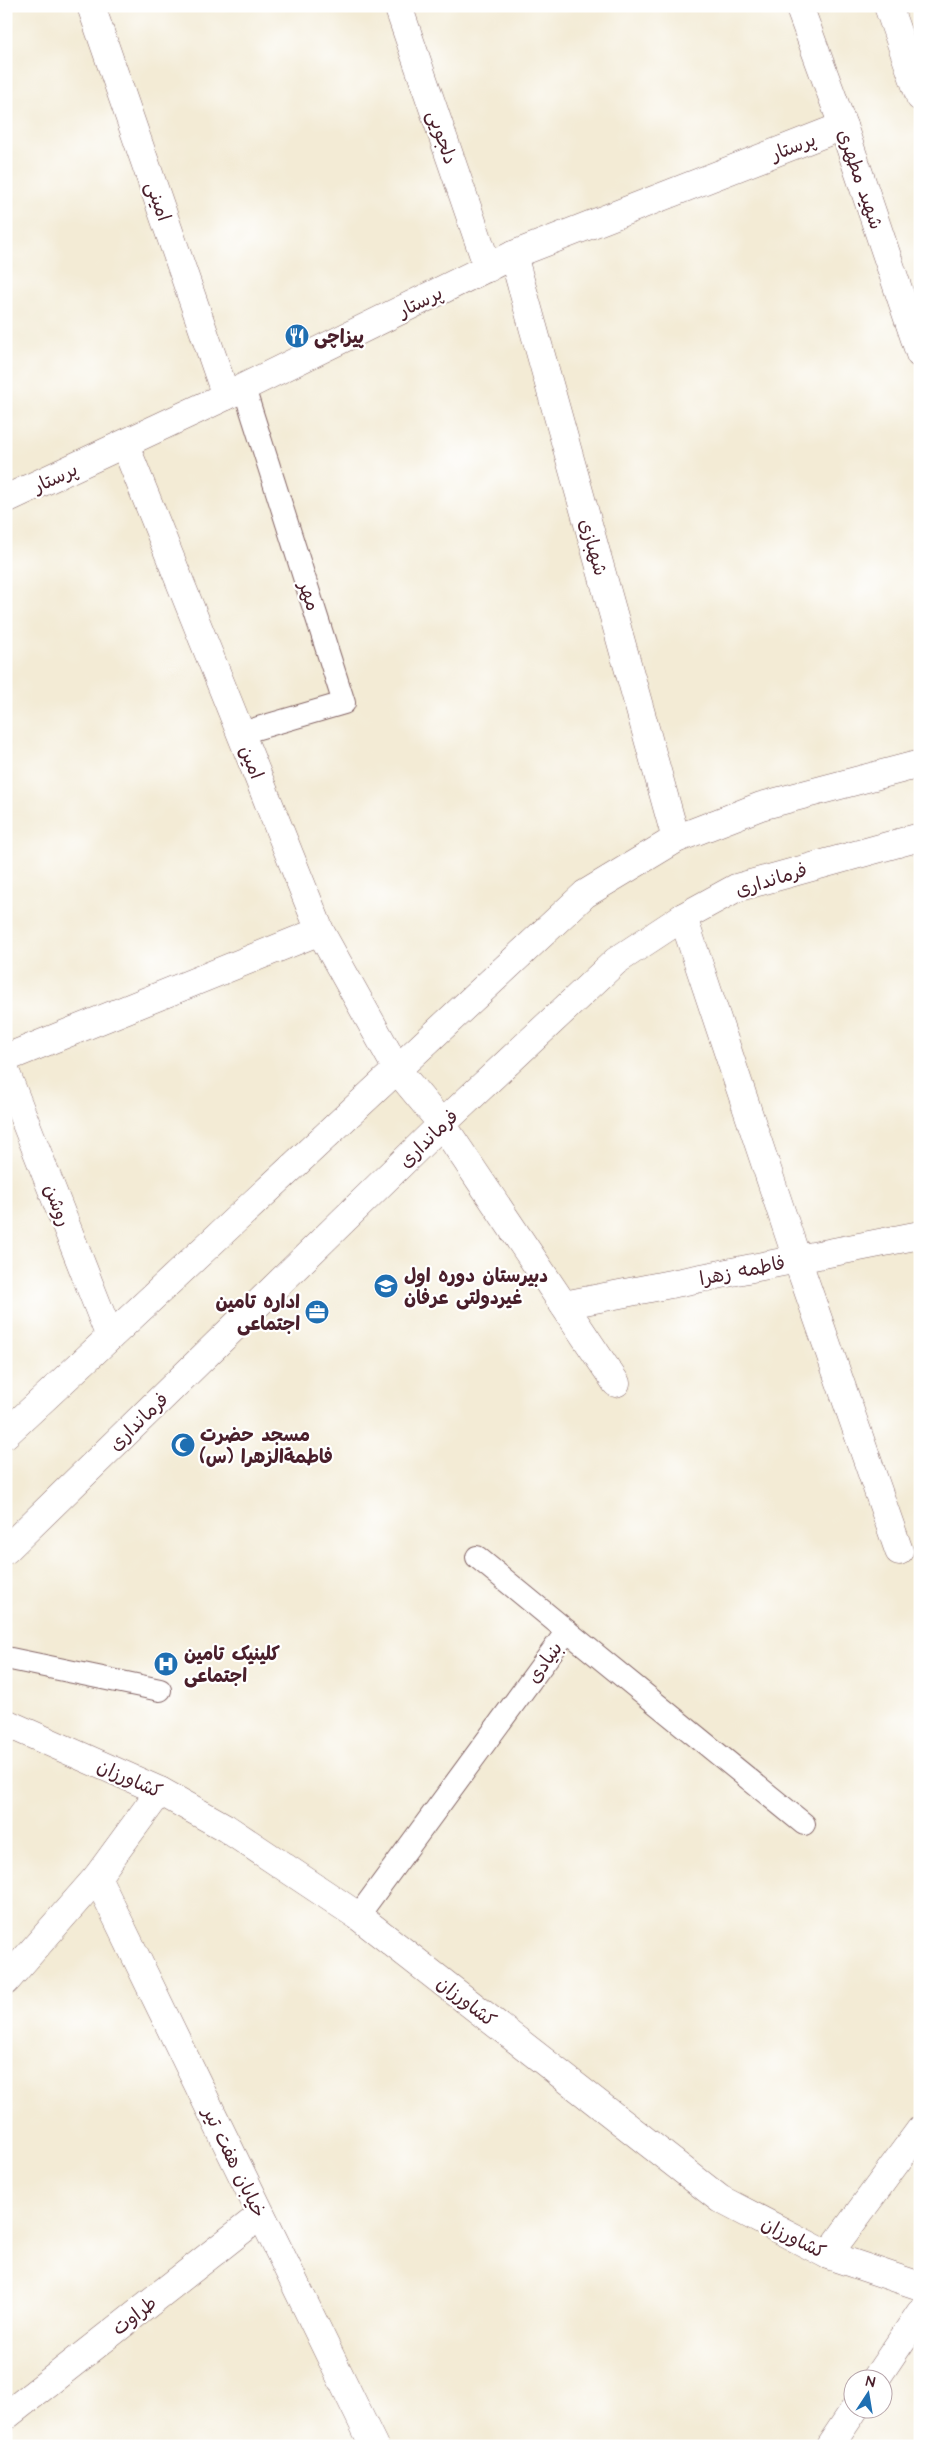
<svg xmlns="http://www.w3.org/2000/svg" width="926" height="2452" font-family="'Architects Daughter','Playpen Sans Arabic',sans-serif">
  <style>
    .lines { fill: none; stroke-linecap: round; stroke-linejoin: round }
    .service-casing { stroke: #856666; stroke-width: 24 }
    .minor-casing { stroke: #856666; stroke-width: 29 }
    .tertiary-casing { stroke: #856666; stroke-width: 29 }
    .secondary-casing { stroke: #856666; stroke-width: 29 }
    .service { stroke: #fff; stroke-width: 22 }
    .minor { stroke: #fff; stroke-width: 28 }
    .tertiary { stroke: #fff; stroke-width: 28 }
    .secondary { stroke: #fff; stroke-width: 28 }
    .labels { text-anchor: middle; stroke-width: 4.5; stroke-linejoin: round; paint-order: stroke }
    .street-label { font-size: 19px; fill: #4a1f2b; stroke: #fff }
    .poi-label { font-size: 19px; font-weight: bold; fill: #4a1f2b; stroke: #fff; text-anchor: start }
  </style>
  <rect width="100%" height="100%" fill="#fff"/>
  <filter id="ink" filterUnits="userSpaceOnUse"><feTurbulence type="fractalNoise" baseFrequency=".02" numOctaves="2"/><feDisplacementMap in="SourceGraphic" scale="10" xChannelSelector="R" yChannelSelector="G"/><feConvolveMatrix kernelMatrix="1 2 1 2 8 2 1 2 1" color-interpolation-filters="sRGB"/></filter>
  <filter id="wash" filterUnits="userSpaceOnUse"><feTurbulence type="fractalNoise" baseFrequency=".0096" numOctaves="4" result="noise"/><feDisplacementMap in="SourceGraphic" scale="20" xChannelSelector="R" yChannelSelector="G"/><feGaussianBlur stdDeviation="1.12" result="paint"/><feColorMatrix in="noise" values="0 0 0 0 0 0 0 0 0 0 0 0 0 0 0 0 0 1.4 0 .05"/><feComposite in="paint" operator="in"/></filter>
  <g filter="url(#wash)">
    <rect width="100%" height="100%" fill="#f3ebd5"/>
  </g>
  <g filter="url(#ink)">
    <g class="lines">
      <defs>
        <g id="service">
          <polyline points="241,733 344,703 244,388"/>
          <polyline points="477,1557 567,1631"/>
          <polyline points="6,1658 160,1690"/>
          <polyline points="358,1916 567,1631 804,1824"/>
        </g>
        <g id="minor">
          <polyline points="91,6 226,396"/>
          <polyline points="398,6 488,268"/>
          <polyline points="513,255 676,839"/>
          <polyline points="125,445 320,931 398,1071"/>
          <polyline points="6,499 226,396 513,255 843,126"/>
          <polyline points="683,917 797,1259 899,1551"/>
          <polyline points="6,1058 320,931"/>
          <polyline points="6,1073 110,1337"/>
          <polyline points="442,1124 616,1383"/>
          <polyline points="564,1305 920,1235"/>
          <polyline points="97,1877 374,2446"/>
          <polyline points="6,1981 97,1877 160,1791"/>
          <polyline points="828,2255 920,2130"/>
          <polyline points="875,2380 920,2313"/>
          <polyline points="6,2416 261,2215"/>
          <polyline points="830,2446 854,2410"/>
        </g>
        <polyline id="tertiary" points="6,1723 160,1791 226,1828 358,1916 720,2199 828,2255 920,2286"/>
        <g id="secondary">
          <polyline points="799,6 843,126 920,354"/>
          <polyline points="888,6 920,97"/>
          <polyline points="398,1071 442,1124"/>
          <polyline points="6,1434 585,894 676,839 761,806 920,764"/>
          <polyline points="6,1550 442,1124 616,961 683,917 736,888 920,837"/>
        </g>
      </defs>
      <use href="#service" class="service-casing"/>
      <use href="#minor" class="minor-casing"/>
      <use href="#tertiary" class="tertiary-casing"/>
      <use href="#secondary" class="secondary-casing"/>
      <use href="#service" class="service"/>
      <use href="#minor" class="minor"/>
      <use href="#tertiary" class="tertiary"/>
      <use href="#secondary" class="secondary"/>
    </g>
  </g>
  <defs>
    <symbol id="restaurant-disc" viewBox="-11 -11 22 22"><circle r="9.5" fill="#1f6fb2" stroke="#fff"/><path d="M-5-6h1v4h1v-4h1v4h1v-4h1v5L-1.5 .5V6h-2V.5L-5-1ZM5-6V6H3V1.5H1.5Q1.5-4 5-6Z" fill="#fff"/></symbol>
    <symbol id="school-disc" viewBox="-11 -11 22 22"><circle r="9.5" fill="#1f6fb2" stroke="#fff"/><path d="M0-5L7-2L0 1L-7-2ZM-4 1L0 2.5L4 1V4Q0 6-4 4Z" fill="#fff"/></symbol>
    <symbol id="office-disc" viewBox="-11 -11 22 22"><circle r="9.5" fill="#1f6fb2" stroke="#fff"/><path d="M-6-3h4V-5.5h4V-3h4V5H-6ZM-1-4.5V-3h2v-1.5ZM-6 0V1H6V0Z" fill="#fff"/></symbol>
    <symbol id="mosque-disc" viewBox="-11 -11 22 22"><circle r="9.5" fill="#1f6fb2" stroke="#fff"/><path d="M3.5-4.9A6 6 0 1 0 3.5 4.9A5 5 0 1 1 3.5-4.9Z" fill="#fff"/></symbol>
    <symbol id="hospital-disc" viewBox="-11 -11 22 22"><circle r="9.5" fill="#1f6fb2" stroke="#fff"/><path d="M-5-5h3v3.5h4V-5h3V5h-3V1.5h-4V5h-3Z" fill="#fff"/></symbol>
  </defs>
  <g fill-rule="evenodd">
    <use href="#restaurant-disc" x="283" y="322" width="28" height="28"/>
    <use href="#school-disc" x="372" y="1272" width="28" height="28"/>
    <use href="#office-disc" x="303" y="1298" width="28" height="28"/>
    <use href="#mosque-disc" x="169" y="1431" width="28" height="28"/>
    <use href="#hospital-disc" x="152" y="1650" width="28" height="28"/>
  </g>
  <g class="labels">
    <g class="street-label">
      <text transform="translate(443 137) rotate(71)" y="7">دلجویی</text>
      <text transform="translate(793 146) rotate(-21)" y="7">پرستار</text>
      <text transform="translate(861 179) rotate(71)" y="7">شهید مطهری</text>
      <text transform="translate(159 201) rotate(71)" y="7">امینی</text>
      <text transform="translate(420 301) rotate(-26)" y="7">پرستار</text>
      <text transform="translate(55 477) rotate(-25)" y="7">پرستار</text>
      <text transform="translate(594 547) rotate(74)" y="7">شهبازی</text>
      <text transform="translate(310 596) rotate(72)" y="7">مهر</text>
      <text transform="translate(252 762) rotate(68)" y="7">امین</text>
      <text transform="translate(771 879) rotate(-17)" y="7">فرمانداری</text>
      <text transform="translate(428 1138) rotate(-44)" y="7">فرمانداری</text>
      <text transform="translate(58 1205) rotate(69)" y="7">روشن</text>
      <text transform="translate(742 1270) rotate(-11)" y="7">فاطمه زهرا</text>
      <text transform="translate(138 1421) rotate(-44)" y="7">فرمانداری</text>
      <text transform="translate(544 1662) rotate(-54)" y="7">بنیادی</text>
      <text transform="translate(130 1778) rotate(24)" y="7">کشاورزان</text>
      <text transform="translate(467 2001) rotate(38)" y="7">کشاورزان</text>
      <text transform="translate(235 2162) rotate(64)" y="7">خیابان هفت تیر</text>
      <text transform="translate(794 2237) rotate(27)" y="7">کشاورزان</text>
      <text transform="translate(134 2315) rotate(-38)" y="7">طراوت</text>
    </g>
    <g class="poi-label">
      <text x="314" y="343">پیزاچی</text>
      <text x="404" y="1282">دبیرستان دوره اول<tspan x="404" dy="22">غیردولتی عرفان</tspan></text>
      <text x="300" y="1308" text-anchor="end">اداره تامین<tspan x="300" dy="22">اجتماعی</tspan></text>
      <text x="200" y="1441">مسجد حضرت<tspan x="200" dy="22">فاطمةالزهرا (س)</tspan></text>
      <text x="184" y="1660">کلینیک تامین<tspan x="184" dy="22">اجتماعی</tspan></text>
    </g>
  </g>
  <rect width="926" height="2452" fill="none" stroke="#fff" stroke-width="25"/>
  <g transform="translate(868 2394) rotate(12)"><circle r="24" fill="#ffffff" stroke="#b7a5aa"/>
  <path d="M0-4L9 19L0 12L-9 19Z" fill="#1f6fb2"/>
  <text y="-8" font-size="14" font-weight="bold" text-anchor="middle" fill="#4a1f2b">N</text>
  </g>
</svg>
